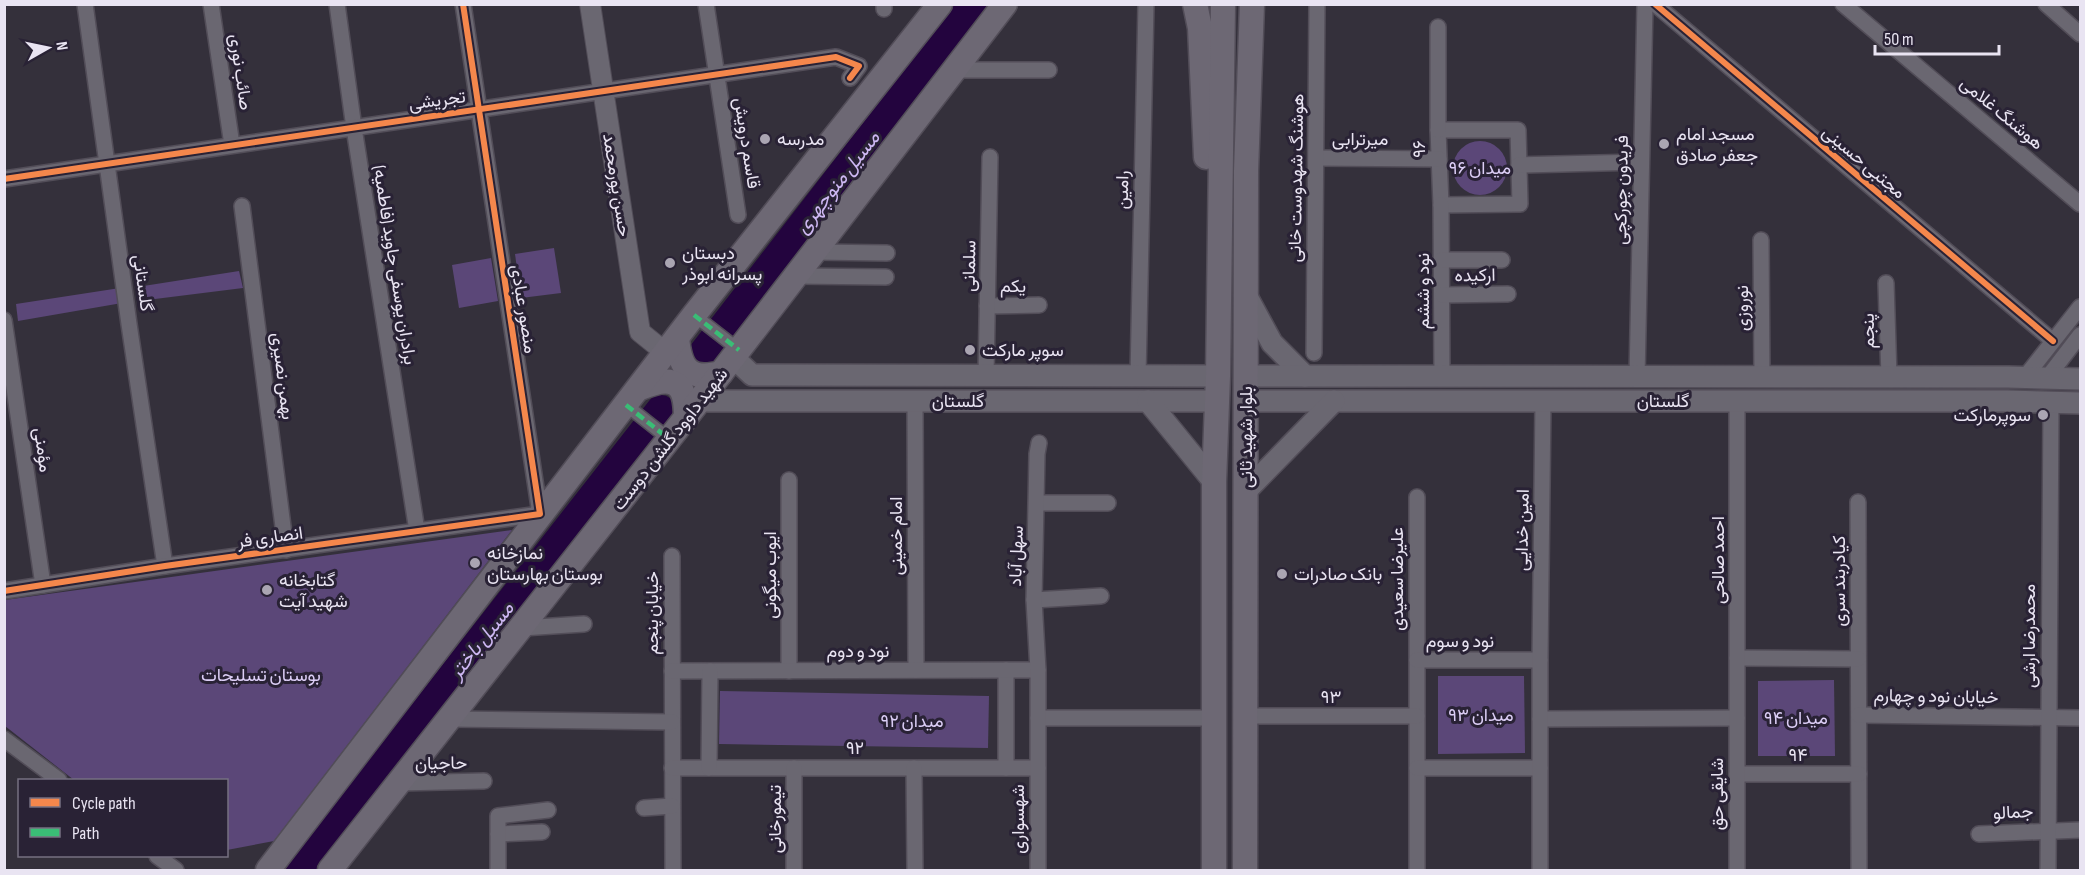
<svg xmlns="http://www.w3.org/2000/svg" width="2085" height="875" font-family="'Sofia Sans Condensed',Vazirmatn,sans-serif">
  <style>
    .green { fill: #5b4778 }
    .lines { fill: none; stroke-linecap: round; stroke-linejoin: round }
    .river { stroke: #23043e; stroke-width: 30 }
    .pedestrian-casing { stroke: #524d58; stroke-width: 15 }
    .minor-casing { stroke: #524d58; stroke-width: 18 }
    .tertiary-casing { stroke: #524d58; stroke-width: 22 }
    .secondary-casing { stroke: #524d58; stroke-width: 24 }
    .primary-casing { stroke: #524d58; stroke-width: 27 }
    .pedestrian { stroke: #6a6771; stroke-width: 12 }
    .minor { stroke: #6a6771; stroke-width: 15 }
    .tertiary { stroke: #6a6771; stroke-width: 20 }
    .secondary { stroke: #6a6771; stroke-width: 21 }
    .primary { stroke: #6d6874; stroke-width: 24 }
    .quiet { stroke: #3abd76; stroke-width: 4.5; stroke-dasharray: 9 4.5; stroke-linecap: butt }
    .cycleway-casing { stroke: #292235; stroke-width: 10 }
    .cycleway { stroke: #f5874c; stroke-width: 6 }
    .poi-dot { fill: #aaa5b2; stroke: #292235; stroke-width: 2 }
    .labels { text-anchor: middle; stroke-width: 6; stroke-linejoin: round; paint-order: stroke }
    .street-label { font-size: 18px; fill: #e9e4f2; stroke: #292235 }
    .poi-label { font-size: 18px; fill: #e9e4f2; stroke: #292235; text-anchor: start }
    .park-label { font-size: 18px; fill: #dccef6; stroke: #292235 }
    .water-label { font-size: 20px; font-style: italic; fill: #ceb8f3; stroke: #292235 }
  </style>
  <rect width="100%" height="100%" fill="#34303b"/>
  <g class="green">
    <circle cx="1480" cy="168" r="27"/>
    <polygon points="554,248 561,293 521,298 515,254"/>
    <polygon points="491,258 498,301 459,308 452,265"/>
    <polygon points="239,271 243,288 139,301 137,287"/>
    <polygon points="120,288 122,303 18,321 16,304"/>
    <polygon points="512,530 274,841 227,850 226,780 74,780 5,726 5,600"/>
    <polygon points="1438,676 1524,676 1525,753 1438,754"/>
    <polygon points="1834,680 1835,756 1758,756 1758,681"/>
    <polygon points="720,691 989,696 988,748 719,744"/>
  </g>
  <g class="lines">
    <g class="river">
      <polyline points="699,359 974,4"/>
      <polyline points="301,870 661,410"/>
    </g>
    <defs>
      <g id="pedestrian">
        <polyline points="694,315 739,350"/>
        <polyline points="626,405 669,439"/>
      </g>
      <g id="minor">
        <polyline points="85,4 129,324 165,566"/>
        <polyline points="211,4 232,145"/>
        <polyline points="337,4 354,128 417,531"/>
        <polyline points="706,4 738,215"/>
        <polyline points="884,4 884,9"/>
        <polyline points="1655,4 2053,341"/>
        <polyline points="1843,4 2080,204"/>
        <polyline points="2046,4 2080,34"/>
        <polyline points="954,70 1049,70"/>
        <polygon points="1438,130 1518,130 1520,204 1441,205"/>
        <polyline points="1438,130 1438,27"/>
        <polyline points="1317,158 1439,159"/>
        <polyline points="1519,165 1641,162"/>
        <polyline points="4,179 836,57 859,66 850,78"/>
        <polyline points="1441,205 1442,376"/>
        <polyline points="242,206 286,550"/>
        <polyline points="1761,240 1762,377"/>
        <polyline points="814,252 887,253"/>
        <polyline points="1442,260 1502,260"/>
        <polyline points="796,276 886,277"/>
        <polyline points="1886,283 1889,377"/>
        <polyline points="1443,295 1508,294"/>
        <polyline points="987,306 1039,305"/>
        <polyline points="4,320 43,585"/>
        <polyline points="1314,353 1317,4"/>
        <polyline points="986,376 990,157"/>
        <polyline points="1138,376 1146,4"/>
        <polyline points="1637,377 1645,4"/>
        <polyline points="2025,377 2080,307"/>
        <polyline points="2047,378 2080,335"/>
        <polyline points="915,401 916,670"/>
        <polyline points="789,480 789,671"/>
        <polyline points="1417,497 1417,870"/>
        <polyline points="1858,502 1859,870"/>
        <polyline points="1037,503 1108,503"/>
        <polyline points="672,556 673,870"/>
        <polyline points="4,591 165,566 540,514 463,4"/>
        <polyline points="1034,600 1101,596"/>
        <polyline points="522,628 584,624"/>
        <polyline points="1737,658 1858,659"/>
        <polyline points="1417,660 1540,660"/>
        <polyline points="1006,670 1006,768"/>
        <polyline points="672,671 1038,670"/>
        <polyline points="1859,715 2080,718"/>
        <polyline points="1246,716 1417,716"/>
        <polyline points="1038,718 1213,718"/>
        <polyline points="451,719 672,722"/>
        <polyline points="1540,719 1737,718"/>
        <polyline points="4,739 59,780"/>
        <polyline points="672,768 1038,768"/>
        <polyline points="709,768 710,671"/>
        <polyline points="794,768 794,870"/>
        <polyline points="914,768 915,870"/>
        <polyline points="1417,768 1540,768"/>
        <polyline points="1737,774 1859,774"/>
        <polyline points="400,783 484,781"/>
        <polyline points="644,808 672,806"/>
        <polyline points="498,834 542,832"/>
        <polyline points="1979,834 2080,830"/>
        <polyline points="157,856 176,870"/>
        <polyline points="498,870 498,816 548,810"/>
        <polyline points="1038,870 1038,670 1034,600 1037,454 1039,443"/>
        <polyline points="1540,870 1540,660 1543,401"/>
        <polyline points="1737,870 1737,401"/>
        <polyline points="2048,870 2051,403"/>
      </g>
      <polyline id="tertiary" points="590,4 640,332 666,353"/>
      <g id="secondary">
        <polyline points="1245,293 1272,343 1305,376"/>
        <polyline points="733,357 752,375 1218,376"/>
        <polyline points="1246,376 2008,377 2080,379"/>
        <polyline points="699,401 1217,401"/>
        <polyline points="1148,401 1214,482"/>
        <polyline points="1245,401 2007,401 2080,403"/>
        <polyline points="1245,492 1334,401"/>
      </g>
      <g id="primary">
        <polyline points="1195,4 1200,28 1206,157"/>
        <path d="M677,338C680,369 689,381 721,373"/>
        <path d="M640,388C673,375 686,380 686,418"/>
        <polyline points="268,870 694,315 940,4"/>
        <polyline points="330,870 721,373 1005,4"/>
        <polyline points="1214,870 1214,482 1218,376 1223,4"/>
        <polyline points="1245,870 1246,171 1252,4"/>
      </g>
    </defs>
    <use href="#pedestrian" class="pedestrian-casing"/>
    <use href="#minor" class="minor-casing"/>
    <use href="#tertiary" class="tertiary-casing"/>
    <use href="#secondary" class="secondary-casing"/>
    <use href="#primary" class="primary-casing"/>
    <use href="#pedestrian" class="pedestrian"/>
    <use href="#minor" class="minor"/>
    <use href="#tertiary" class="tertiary"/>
    <use href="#secondary" class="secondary"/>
    <use href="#primary" class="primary"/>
    <g class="quiet">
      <polyline points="694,315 739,350"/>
      <polyline points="626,405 669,439"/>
    </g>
    <defs>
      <g id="cycleway">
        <polyline points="1655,4 2053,341"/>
        <polyline points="4,179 836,57 859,66 850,78"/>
        <polyline points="4,591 165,566 540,514 463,4"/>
      </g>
    </defs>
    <use href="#cycleway" class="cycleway-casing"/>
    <use href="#cycleway" class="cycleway"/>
  </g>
  <g class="poi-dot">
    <circle cx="765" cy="139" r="6"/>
    <circle cx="1664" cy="144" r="6"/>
    <circle cx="670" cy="263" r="6"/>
    <circle cx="970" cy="350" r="6"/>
    <circle cx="2043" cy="415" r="6"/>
    <circle cx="475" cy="563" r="6"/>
    <circle cx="1282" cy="574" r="6"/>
    <circle cx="267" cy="590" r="6"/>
  </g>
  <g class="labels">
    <g class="street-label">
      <text transform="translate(241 72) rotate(82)" y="6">صائب نوری</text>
      <text transform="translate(437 100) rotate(-8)" y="6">تجریشی</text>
      <text transform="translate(2002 113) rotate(40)" y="6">هوشنگ غلامی</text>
      <text x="1360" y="145">میرترابی</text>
      <text transform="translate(747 143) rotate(81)" y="6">قاسم درویش</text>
      <text transform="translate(1419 149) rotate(-92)" y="6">۹۶</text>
      <text transform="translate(1864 162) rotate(40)" y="6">مجتبی حسینی</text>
      <text transform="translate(1296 178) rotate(-89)" y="6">هوشنگ شهدوست خانی</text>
      <text transform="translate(617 185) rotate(81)" y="6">حسن پورمحمد</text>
      <text transform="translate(1122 190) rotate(-89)" y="6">رامین</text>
      <text transform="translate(1621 190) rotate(-89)" y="6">فریدون چورکچی</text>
      <text transform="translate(395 265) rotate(81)" y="6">برادران یوسفی جاوید (فاطمیه)</text>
      <text transform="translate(969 266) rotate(-89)" y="6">سلمانی</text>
      <text transform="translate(1475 275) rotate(-1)" y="6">ارکیده</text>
      <text transform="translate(143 283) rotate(82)" y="6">گلستانی</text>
      <text x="1013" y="292">یکم</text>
      <text transform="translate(1423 291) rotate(-90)" y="6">نود و ششم</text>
      <text transform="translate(1742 308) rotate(-90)" y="6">نوروزی</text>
      <text transform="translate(524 309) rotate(81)" y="6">منصور عبادی</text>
      <text transform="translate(1868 331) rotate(-91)" y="6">پنجم</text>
      <text transform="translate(283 376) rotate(83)" y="6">بهمن نصیری</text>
      <text x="958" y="407">گلستان</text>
      <text x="1663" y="407">گلستان</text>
      <text transform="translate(1246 437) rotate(-90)" y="6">بلوار شهید ثانی</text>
      <text transform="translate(670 439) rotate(-52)" y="6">شهید داوود گلشن دوست</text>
      <text transform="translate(43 450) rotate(82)" y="6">مؤمنی</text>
      <text transform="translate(1522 530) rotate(-89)" y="6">امین خدایی</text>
      <text transform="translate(896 536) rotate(-90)" y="6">امام خمینی</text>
      <text transform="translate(270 537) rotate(-8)" y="6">انصاری فر</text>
      <text transform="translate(1016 556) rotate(-88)" y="6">سهل آباد</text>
      <text transform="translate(1718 560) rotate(-90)" y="6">احمد صالحی</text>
      <text transform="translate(770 575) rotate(-90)" y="6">ایوب میگونی</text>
      <text transform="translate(1397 579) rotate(-90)" y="6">علیرضا سعیدی</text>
      <text transform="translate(1839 581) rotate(-90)" y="6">کیادربند سری</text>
      <text transform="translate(652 613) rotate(-90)" y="6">خیابان پنجم</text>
      <text transform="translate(2029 636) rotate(-90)" y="6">محمدرضا ارشی</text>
      <text x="1460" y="647">نود و سوم</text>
      <text x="858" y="657">نود و دوم</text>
      <text transform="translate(1936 696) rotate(1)" y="6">خیابان نود و چهارم</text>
      <text x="1331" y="703">۹۳</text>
      <text x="855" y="754">۹۲</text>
      <text x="1798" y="761">۹۴</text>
      <text transform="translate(441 763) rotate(-1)" y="6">حاجیان</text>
      <text transform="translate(1717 794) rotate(-90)" y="6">شایقی حق</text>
      <text transform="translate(2013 812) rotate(-3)" y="6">جمالو</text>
      <text transform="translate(775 819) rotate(-90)" y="6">تیمورخانی</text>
      <text transform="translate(1018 819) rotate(-90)" y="6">شهسواری</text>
    </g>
    <g class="poi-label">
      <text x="1676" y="140">مسجد امام<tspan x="1676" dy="21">جعفر صادق</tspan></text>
      <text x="777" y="145">مدرسه</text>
      <text x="682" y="259">دبستان<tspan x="682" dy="21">پسرانه ابوذر</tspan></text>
      <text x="982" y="356">سوپر مارکت</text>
      <text x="2031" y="421" text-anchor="end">سوپرمارکت</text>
      <text x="487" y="559">نمازخانه<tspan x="487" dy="21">بوستان بهارستان</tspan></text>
      <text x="1294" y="580">بانک صادرات</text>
      <text x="279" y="586">گتابخانه<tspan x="279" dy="21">شهید آیت</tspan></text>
    </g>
    <g class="park-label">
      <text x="1480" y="174">میدان ۹۶</text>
      <text x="261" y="681">بوستان تسلیحات</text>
      <text x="1481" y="721">میدان ۹۳</text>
      <text x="1796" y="724">میدان ۹۴</text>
      <text x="912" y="727">میدان ۹۲</text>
    </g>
    <g class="water-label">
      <text transform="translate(837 182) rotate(-52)" y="7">مسیل منوچهری</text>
      <text transform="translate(481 640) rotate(-52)" y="7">مسیل باختر</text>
    </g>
  </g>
  <rect width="2085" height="875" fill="none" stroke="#e9e4f2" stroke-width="12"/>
  <rect x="18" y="779" width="210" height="78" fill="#292235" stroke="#767081" stroke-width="1.5"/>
  <rect x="30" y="798" width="30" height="9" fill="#f5874c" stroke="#767081" stroke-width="1.5"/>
  <text x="72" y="809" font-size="18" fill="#e9e4f2">Cycle path</text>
  <rect x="30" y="828" width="30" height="9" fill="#3abd76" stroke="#767081" stroke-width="1.5"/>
  <text x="72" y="839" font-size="18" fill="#e9e4f2">Path</text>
  <g transform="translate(48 48) rotate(81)" stroke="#292235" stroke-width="4.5" paint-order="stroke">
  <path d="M0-4.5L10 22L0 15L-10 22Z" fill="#e9e4f2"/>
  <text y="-9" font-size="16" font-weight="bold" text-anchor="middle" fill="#e9e4f2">N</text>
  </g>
  <path d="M1875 45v9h124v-9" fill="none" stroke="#e9e4f2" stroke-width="3"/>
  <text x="1884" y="45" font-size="18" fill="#e9e4f2" stroke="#292235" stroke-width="4.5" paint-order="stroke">50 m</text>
</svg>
